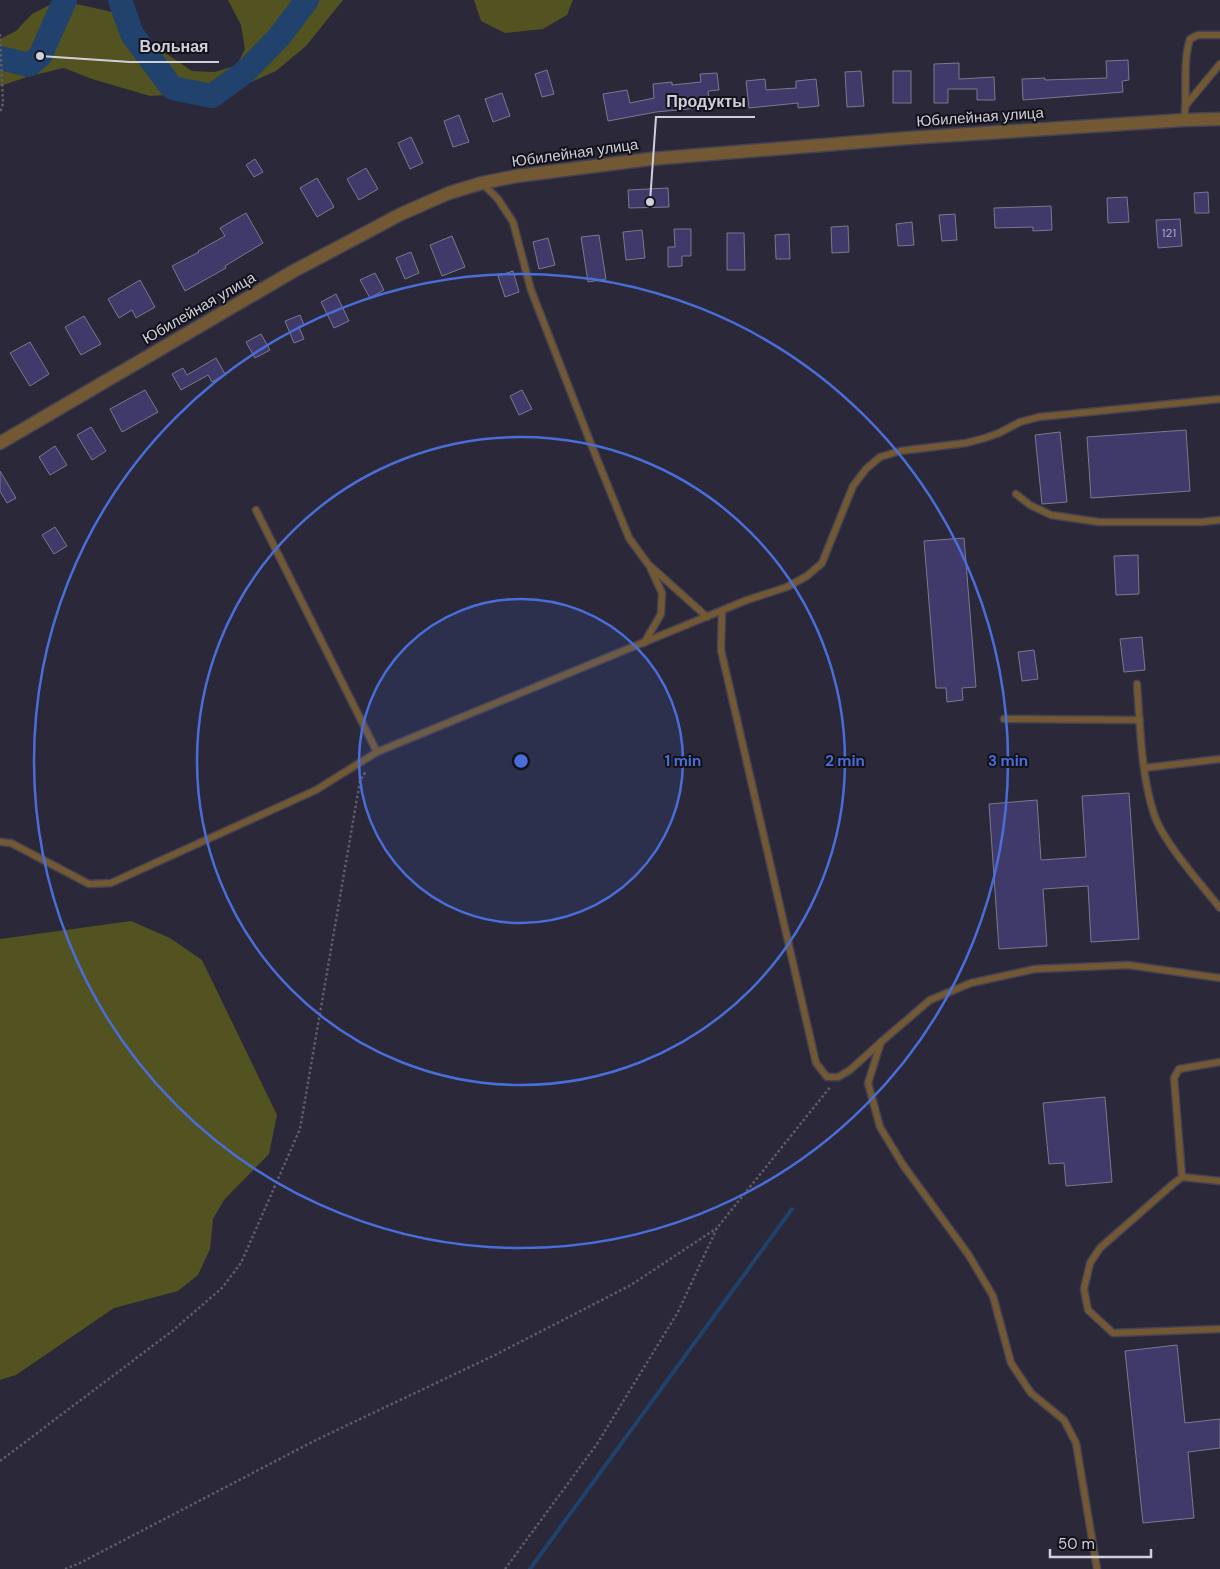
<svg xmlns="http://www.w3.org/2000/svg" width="1220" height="1569" font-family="'DM Sans',sans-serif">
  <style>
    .green { fill: #525321 }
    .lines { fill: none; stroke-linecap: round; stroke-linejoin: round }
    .stream { stroke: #21426c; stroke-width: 4 }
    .river { stroke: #21426c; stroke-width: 24 }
    .building { fill: #403a6b; stroke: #7a798d }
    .service-casing { stroke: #454353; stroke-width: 9 }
    .minor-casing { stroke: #454353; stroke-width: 15 }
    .path { stroke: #5e5d6c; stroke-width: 2.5; stroke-dasharray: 2.5 2.5; stroke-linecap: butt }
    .service { stroke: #735933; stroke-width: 6 }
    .minor { stroke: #735933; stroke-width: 12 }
    .ring { fill: none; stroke: #4a6ed9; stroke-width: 2.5 }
    .labels { text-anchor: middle; stroke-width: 4; stroke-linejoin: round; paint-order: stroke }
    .number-label { font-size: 12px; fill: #acaabf }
    .street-label { font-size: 15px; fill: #d0d0db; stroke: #13121a }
    .centre { fill: #4a6ed9; stroke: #13121a; stroke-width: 2.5 }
    .ring-label { font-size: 15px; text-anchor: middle; font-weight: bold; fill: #4a6ed9; stroke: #13121a; stroke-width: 4; stroke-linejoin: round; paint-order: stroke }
    .leader { fill: none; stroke: #d0d0db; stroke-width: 2 }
    .callout-dot { fill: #d0d0db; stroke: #13121a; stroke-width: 2 }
    .callout-label { font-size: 16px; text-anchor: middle; font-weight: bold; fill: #d0d0db; stroke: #13121a; stroke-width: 4; stroke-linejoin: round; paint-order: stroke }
  </style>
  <rect width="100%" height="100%" fill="#2a2839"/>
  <g class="green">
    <polygon points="59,0 112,12 149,42 192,71 215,72 237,65 245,49 241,25 228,0 343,0 306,46 276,71 231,91 150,96 92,79 64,68 30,76 0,86 0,39 16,31 32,14"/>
    <polygon points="474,0 573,0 567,15 543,29 505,33 481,21"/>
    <polygon points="131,921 170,938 202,960 277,1115 269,1154 224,1200 213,1219 210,1249 198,1275 178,1291 114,1308 16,1375 0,1380 0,939"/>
  </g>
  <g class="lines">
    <polyline class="stream" points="530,1569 792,1209"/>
    <g class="river">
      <polyline points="120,0 132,34 172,88 212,96 246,71 279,37 307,0"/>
      <polyline points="0,58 29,65 40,56 65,0"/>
    </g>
  </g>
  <g class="building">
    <polygon points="1128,60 1129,80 1122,81 1123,92 1023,100 1022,79 1045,78 1045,80 1107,78 1106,61"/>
    <polygon points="959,63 959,79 994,77 995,100 977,100 977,89 948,89 948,103 934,103 934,64"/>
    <polygon points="547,70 554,94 542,97 535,74"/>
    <polygon points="861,71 864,106 847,107 845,72"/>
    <rect x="893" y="71" width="18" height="32"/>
    <polygon points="717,73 719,90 708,91 710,107 656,112 608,121 603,94 627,90 630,103 654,98 653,84 672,82 672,85 701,82 700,74"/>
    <polygon points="765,79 766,90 796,88 796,81 816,79 819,106 798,108 798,103 749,108 746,81"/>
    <polygon points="502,93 510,116 493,122 485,99"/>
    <polygon points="459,115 469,142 453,147 444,121"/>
    <polygon points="411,137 423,163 410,169 398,143"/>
    <polygon points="255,159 263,172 254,177 246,165"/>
    <polygon points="366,168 378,189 359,200 347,179"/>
    <polygon points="317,178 334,207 317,217 300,188"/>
    <polygon points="668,188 669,207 629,208 628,190"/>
    <polygon points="1208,192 1209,213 1195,213 1194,193"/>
    <polygon points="1127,197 1129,222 1108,223 1107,198"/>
    <polygon points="1051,206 1052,230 1033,231 1033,227 995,228 994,208"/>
    <polygon points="246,213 263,243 225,266 226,268 185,291 172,266 199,252 198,251 225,236 220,228"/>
    <polygon points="955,214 957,240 942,241 939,215"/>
    <polygon points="1180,219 1182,246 1158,248 1156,220"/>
    <polygon points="912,222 914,245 898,246 896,224"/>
    <polygon points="848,226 849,252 832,253 831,227"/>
    <polygon points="674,229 691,229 691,256 682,256 682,266 668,267 668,247 675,247"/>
    <polygon points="642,230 645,258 626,260 623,232"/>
    <polygon points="727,233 744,233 745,270 727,270"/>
    <polygon points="789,234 790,259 776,259 775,235"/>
    <polygon points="599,235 606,279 588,282 581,237"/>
    <polygon points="452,236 465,267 442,276 430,245"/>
    <polygon points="548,238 555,265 539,269 533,242"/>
    <polygon points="411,252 419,273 405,279 396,258"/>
    <polygon points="513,271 519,292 505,297 498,276"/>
    <polygon points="375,273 384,290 370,298 360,280"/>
    <polygon points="140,280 155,307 136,318 132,310 119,318 108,299"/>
    <polygon points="336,294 349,321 334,328 321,302"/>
    <polygon points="300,315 304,325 299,327 304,339 294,343 285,321"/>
    <polygon points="84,316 101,344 81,355 65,327"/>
    <polygon points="261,334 270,350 255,358 246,342"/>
    <polygon points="30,342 49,374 30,386 10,353"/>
    <polygon points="216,358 225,374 212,382 208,375 181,390 172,374 183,368 187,375"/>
    <polygon points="145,390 158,412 122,432 110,409"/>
    <polygon points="522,390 532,409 519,415 510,396"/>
    <polygon points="91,427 106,451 92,460 77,435"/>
    <polygon points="1186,430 1190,491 1091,498 1087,437"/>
    <polygon points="1060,432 1067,502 1042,504 1035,435"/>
    <polygon points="55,446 67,465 50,475 39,457"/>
    <polygon points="0,471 16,498 7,503 0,491"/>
    <polygon points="55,527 67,546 54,554 42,535"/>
    <polygon points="964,538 976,687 962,688 963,700 947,702 946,688 936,688 924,541"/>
    <polygon points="1138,555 1139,594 1116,595 1114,556"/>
    <polygon points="1142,637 1145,670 1124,672 1120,639"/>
    <polygon points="1034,650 1038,679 1022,681 1018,652"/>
    <polygon points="1129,793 1139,939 1091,942 1088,886 1043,889 1047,946 999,949 989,804 1037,800 1041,860 1086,857 1082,796"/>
    <polygon points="1105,1097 1112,1182 1066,1186 1064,1163 1049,1164 1043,1103"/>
    <polygon points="1177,1345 1185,1423 1220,1419 1220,1448 1188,1452 1194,1518 1143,1523 1125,1351"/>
  </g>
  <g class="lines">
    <defs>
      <g id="service">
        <polyline points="1186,105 1220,64"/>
        <path d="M1184,120C1188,93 1182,64 1190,39L1198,35H1220"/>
        <polyline points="482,183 498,199 513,222 531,290 591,444 629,538 648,564 707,617"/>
        <polyline points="1016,494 1030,505 1051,515 1099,522 1202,522 1220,520"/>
        <polyline points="256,510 377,752"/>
        <polyline points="722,611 721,650 816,1063 827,1077 838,1077 850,1070 880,1043"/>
        <polyline points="644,643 661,614 662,593 650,567"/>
        <path d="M1137,684C1140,725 1141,775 1154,814C1163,842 1201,884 1220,908"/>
        <polyline points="1004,719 1140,720"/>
        <polyline points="1144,768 1220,759"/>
        <polyline points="0,842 11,843 89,884 111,883 316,790 377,752 747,600 787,587 807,576 822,563 853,486 866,469 880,457 900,451 966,443 985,438 999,433 1020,422 1039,417 1220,399"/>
        <polyline points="1182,1177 1174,1078 1179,1069 1220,1062"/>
        <polyline points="1220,1181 1182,1177 1173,1184 1100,1248 1090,1263 1084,1289 1088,1310 1113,1333 1220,1329"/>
        <polyline points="1097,1569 1076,1443 1064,1420 1031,1393 1011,1363 993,1296 968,1254 903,1165 880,1127 868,1083 881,1042 930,1000 971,983 1035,969 1128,965 1220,978"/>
      </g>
      <polyline id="minor" points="0,443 292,272 401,214 449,193 482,183 517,176 650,159 909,138 1184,120 1220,119"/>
    </defs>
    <use href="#service" class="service-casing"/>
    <use href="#minor" class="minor-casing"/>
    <g class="path">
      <polyline points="0,34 3,103 0,113"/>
      <polyline points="0,1461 171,1332 222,1288 241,1263 300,1129 360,781 366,771"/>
      <polyline points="65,1569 80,1563 316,1440 495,1355 631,1285 717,1228"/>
      <polyline points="505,1569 597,1444 678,1312 717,1228 831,1086"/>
    </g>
    <use href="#service" class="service"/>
    <use href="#minor" class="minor"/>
  </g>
  <circle cx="521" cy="761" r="162" fill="#4a6ed9" fill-opacity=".12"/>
  <g class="ring">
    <circle cx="521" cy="761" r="162"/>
    <circle cx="521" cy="761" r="324"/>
    <circle cx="521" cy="761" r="487"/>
  </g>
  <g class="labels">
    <g class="number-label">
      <text x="1169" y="237">121</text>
    </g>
    <g class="street-label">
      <text transform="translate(980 117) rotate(-4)" y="5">Юбилейная улица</text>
      <text transform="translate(575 153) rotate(-8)" y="5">Юбилейная улица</text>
      <text transform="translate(199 308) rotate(-30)" y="5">Юбилейная улица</text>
    </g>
  </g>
  <circle cx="521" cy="761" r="8" class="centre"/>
  <g class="ring-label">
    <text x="683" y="766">1 min</text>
    <text x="845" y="766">2 min</text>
    <text x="1008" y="766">3 min</text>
  </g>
  <path class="leader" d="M40 56L130 62H219M650 202L656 117H755"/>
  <g class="callout-dot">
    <circle cx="40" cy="56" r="5"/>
    <circle cx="650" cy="202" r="5"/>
  </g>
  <g class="callout-label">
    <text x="174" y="52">Вольная</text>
    <text x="706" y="107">Продукты</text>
  </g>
  <path d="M1050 1549v8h101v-8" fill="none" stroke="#d0d0db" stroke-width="2.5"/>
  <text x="1058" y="1549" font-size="15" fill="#d0d0db" stroke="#13121a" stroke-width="4" paint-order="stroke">50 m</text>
</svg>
